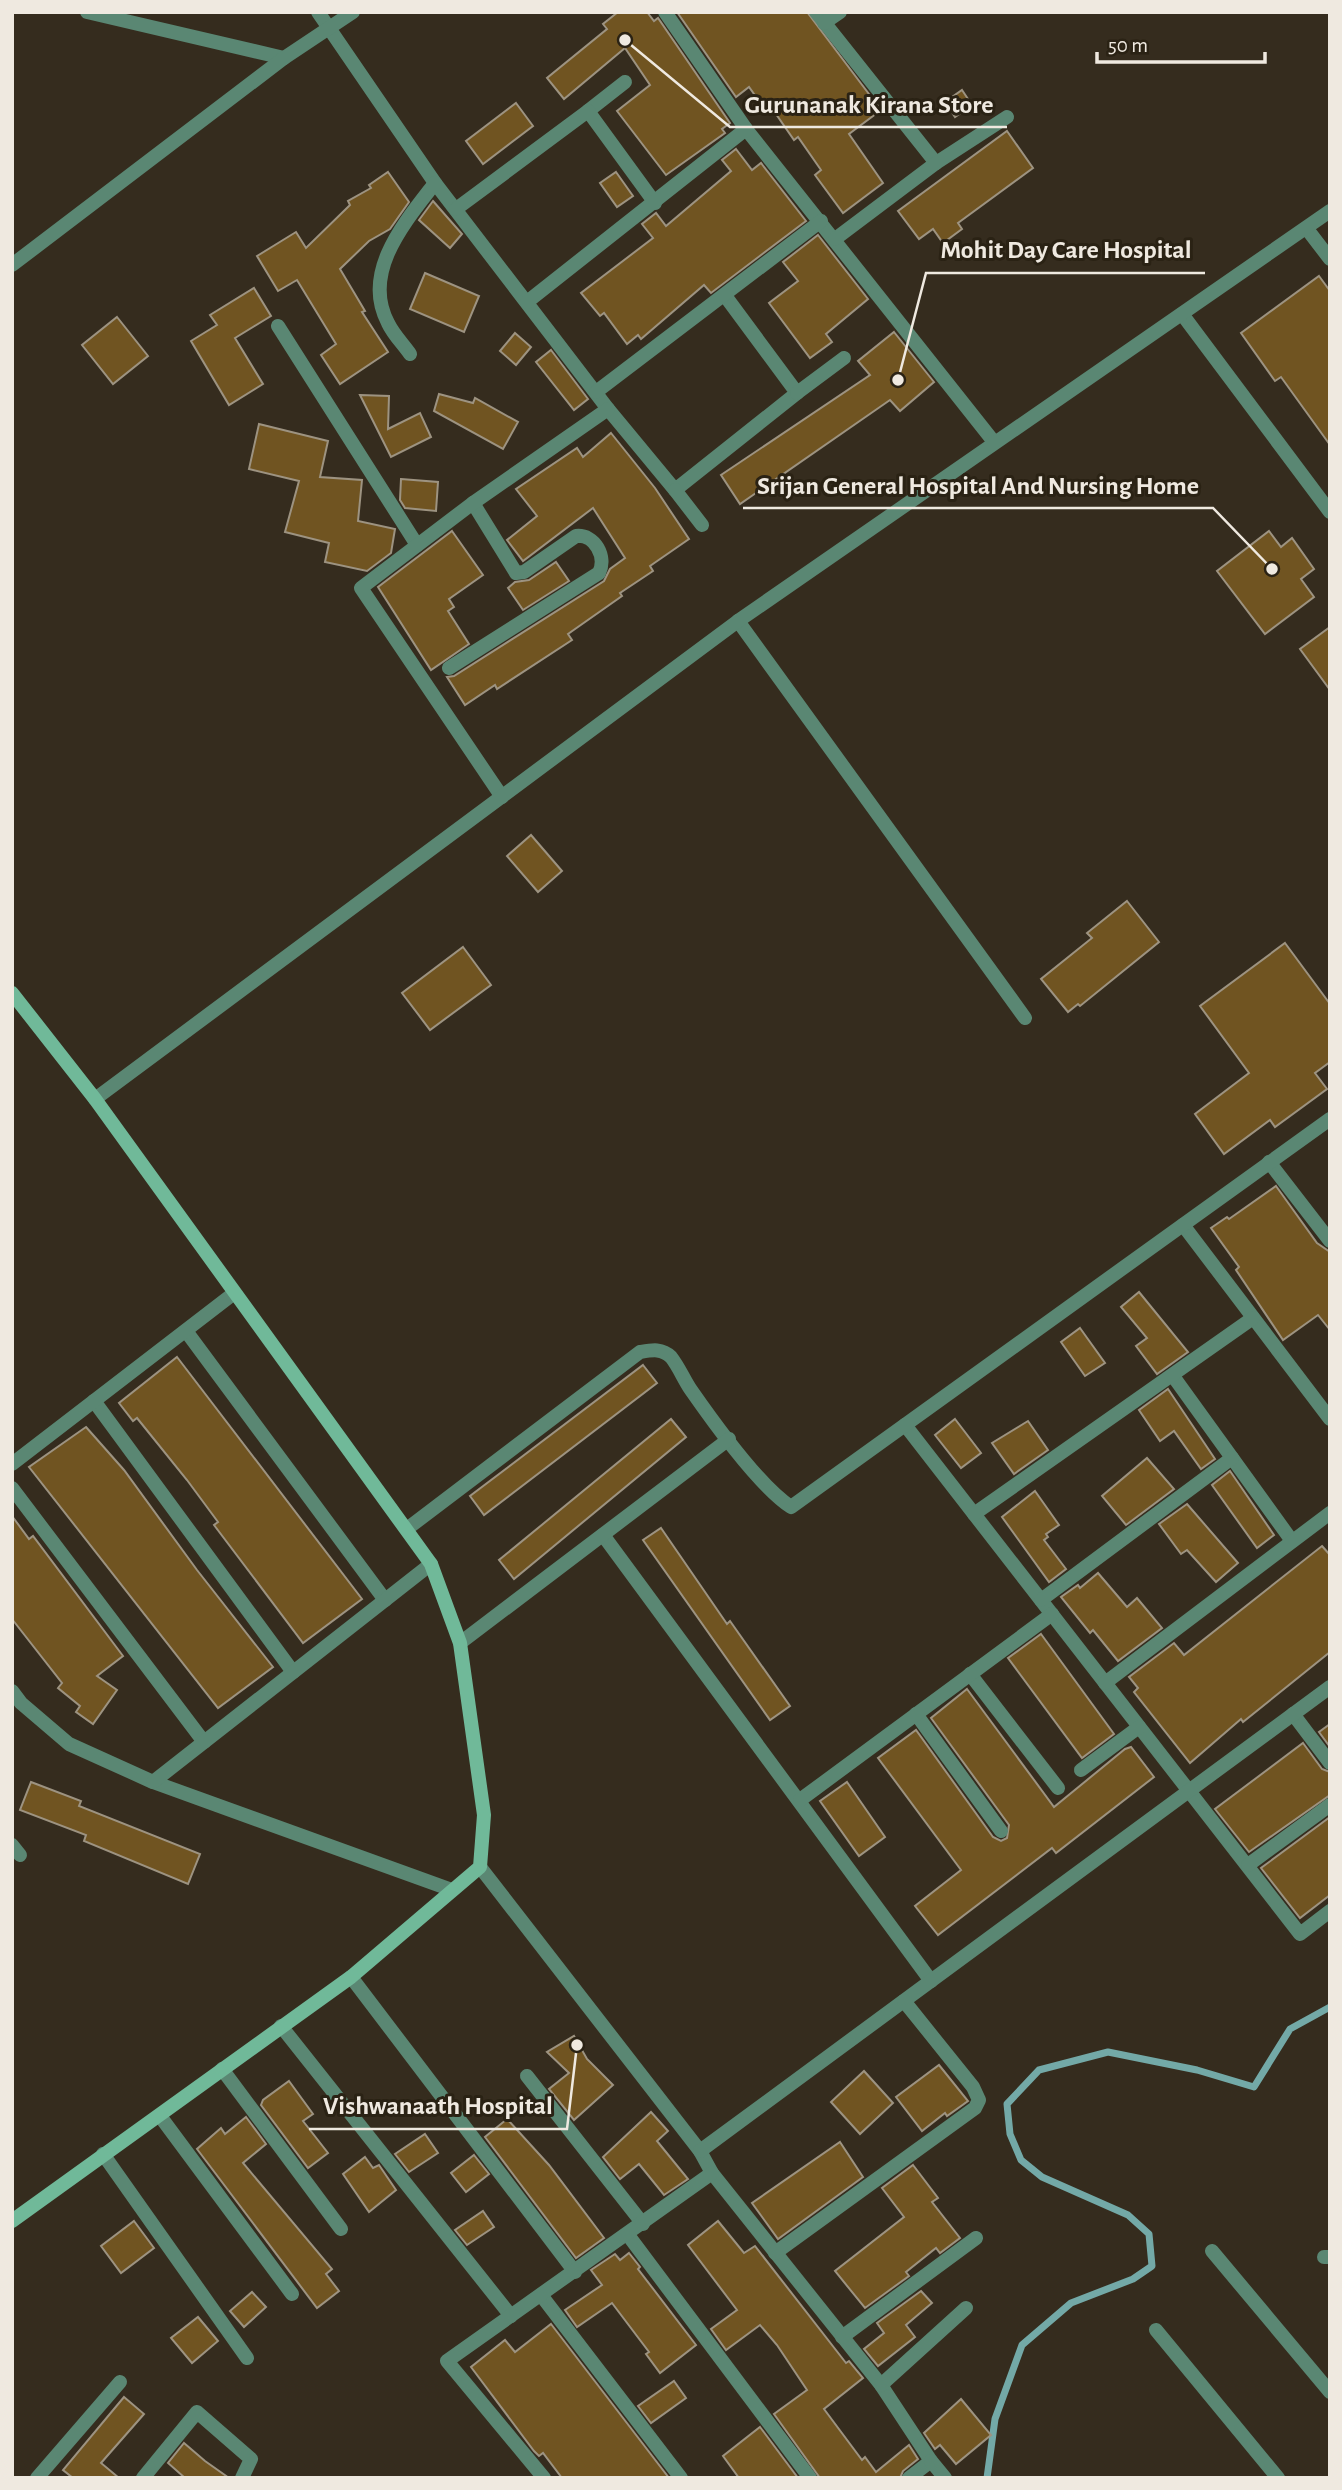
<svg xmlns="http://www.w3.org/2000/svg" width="1342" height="2490" font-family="'Alegreya Sans',sans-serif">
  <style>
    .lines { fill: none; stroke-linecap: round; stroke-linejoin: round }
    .stream { stroke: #73a9a7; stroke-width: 7 }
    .building { fill: #705421; stroke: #9d9381; stroke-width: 2 }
    .lane { stroke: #5a8773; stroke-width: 14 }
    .street { stroke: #5a8773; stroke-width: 14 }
    .secondary { stroke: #70b999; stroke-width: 14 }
    .leader { fill: none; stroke: #efe9e0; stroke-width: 2.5 }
    .callout-dot { fill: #efe9e0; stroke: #2a2214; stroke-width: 2.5 }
    .callout-label { font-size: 26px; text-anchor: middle; font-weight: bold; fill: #efe9e0; stroke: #2a2214; stroke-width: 6; stroke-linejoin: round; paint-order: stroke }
  </style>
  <rect width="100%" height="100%" fill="#352c1e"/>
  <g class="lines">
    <polyline class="stream" points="987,2478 995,2419 1022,2345 1071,2303 1133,2279 1152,2266 1149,2234 1128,2215 1042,2177 1021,2160 1010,2134 1007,2104 1039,2070 1108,2052 1197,2070 1254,2087 1290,2029 1330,2007"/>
  </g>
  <g class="building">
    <polygon points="618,12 647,12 654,21 658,18 730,123 722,129 725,133 666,175 617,111 650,85 625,48 564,99 547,78 607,29 603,24"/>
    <polygon points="677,12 807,12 881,110 849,134 883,183 843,213 815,175 821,170 798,137 794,140 769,104 764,108 749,87 736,97"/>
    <polygon points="962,90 972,105 955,117 945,102"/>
    <polygon points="516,103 533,126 483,164 466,141"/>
    <polygon points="1007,131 1033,168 958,223 962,229 943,243 933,229 919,239 898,211"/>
    <polygon points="736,149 752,170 761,163 806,221 711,293 704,285 641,339 638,335 627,344 604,313 600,316 581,293 653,238 642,224 656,213 666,226 731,171 722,160"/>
    <polygon points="388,172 409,202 390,229 369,241 340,269 365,311 362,312 388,352 340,384 321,355 336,344 297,280 278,291 257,256 296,232 306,248 350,205 348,201 371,188 369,185"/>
    <polygon points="616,172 633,196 617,207 600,183"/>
    <polygon points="433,201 462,234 450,248 419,220"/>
    <polygon points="818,235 868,299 826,334 832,342 810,358 769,303 798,281 783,262"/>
    <polygon points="425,273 479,296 464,332 410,309"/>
    <polygon points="1319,276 1330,291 1330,445 1281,377 1275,381 1241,333"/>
    <polygon points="254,288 271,316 235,338 263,384 229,405 191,341 217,325 210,315"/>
    <polygon points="117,317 148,356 113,384 82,345"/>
    <polygon points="894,332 934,382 900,411 890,400 740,504 721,475 870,375 858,361"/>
    <polygon points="515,333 531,347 516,365 500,351"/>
    <polygon points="551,350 588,399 574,410 536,362"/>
    <polygon points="439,394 473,403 475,398 518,422 503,449 434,411"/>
    <polygon points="360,395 389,396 388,429 420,413 431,437 391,457"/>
    <polygon points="259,424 328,441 320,477 362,480 358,521 395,529 391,553 367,571 325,562 329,543 285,532 299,481 249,469"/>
    <polygon points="611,433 655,488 689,539 650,566 653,571 620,593 622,596 568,634 572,640 497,689 495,685 465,705 447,677 454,676 604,581 610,569 625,558 593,508 523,561 507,540 537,516 516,489 577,448 583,457"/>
    <polygon points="401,479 438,482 436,511 405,508 400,500"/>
    <polygon points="452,531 483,575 449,599 454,607 448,611 469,644 431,670 378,587"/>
    <polygon points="1269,531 1281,547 1292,538 1314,569 1301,579 1314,597 1265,634 1217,571"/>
    <polygon points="556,562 569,581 523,610 508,588 515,582 529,580"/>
    <polygon points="1330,627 1330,690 1300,649"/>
    <polygon points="531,835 562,871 538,892 507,856"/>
    <polygon points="1127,901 1159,942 1080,1006 1078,1004 1068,1012 1041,979 1092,938 1087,933"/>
    <polygon points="1285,943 1330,1004 1330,1062 1315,1073 1327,1089 1275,1127 1270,1120 1224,1154 1195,1114 1249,1073 1200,1006"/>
    <polygon points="463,947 491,985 430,1030 402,993"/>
    <polygon points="1276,1186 1317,1243 1330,1252 1330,1330 1318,1315 1283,1340 1236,1270 1239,1267 1211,1228 1227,1217 1229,1219"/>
    <polygon points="1139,1292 1188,1352 1157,1374 1136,1346 1147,1338 1121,1307"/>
    <polygon points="1080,1328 1105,1363 1085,1376 1061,1342"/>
    <polygon points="177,1357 362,1599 303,1643 214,1525 218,1522 187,1480 137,1418 133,1421 119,1403"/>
    <polygon points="643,1365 657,1383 484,1515 470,1496"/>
    <polygon points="1168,1389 1215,1459 1201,1469 1174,1431 1160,1441 1139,1410"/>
    <polygon points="671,1419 686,1437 514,1579 499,1560"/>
    <polygon points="955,1419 981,1453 961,1468 935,1435"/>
    <polygon points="1028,1421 1048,1450 1014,1474 992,1443"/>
    <polygon points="86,1427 124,1470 197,1570 273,1667 218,1708 29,1467"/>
    <polygon points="1147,1458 1174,1489 1126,1525 1102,1496"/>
    <polygon points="1230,1471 1274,1535 1257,1548 1212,1485"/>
    <polygon points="1035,1491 1059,1525 1046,1534 1048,1537 1044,1540 1066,1569 1049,1582 1002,1517"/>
    <polygon points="1187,1504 1238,1563 1216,1582 1187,1550 1181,1554 1159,1524"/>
    <polygon points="12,1516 29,1539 33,1536 123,1656 97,1676 117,1690 93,1724 76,1712 80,1706 58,1688 62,1683 12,1619"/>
    <polygon points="661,1528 727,1624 730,1621 790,1706 770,1720 643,1540"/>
    <polygon points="1322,1546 1330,1555 1330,1652 1243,1722 1241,1719 1190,1763 1134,1692 1138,1688 1129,1677 1174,1643 1184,1655"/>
    <polygon points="1098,1573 1127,1607 1137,1598 1162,1628 1118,1661 1093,1630 1090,1633 1061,1597 1078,1585 1080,1588"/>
    <polygon points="1041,1634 1114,1734 1082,1758 1008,1658"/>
    <polygon points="967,1689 1054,1807 1125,1749 1131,1747 1154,1777 1056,1853 1052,1848 938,1935 915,1906 961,1870 878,1758 916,1730 993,1837 1001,1841 1007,1838 1009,1825 931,1718"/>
    <polygon points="1330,1724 1330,1747 1319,1732"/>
    <polygon points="1303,1743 1322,1769 1330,1772 1330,1795 1249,1852 1215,1809"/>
    <polygon points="31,1782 81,1801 79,1806 200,1854 188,1884 84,1841 86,1835 20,1810"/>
    <polygon points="847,1782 885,1837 859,1856 820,1801"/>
    <polygon points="1330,1817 1330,1895 1300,1918 1261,1868"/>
    <polygon points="574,2036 587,2059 613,2085 574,2120 549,2089 569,2073 547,2052"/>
    <polygon points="939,2065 968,2101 947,2116 945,2113 922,2131 896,2097"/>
    <polygon points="864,2071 893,2103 860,2134 831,2102"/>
    <polygon points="289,2081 313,2114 303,2121 328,2153 308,2168 261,2105 263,2100"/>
    <polygon points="651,2112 668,2131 657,2141 688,2179 664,2195 639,2164 620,2179 603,2157"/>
    <polygon points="246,2117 266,2144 243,2163 332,2269 326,2274 339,2291 317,2308 197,2149 221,2128 225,2134"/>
    <polygon points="507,2119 549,2165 604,2238 576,2258 485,2137"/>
    <polygon points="425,2134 438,2153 409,2172 395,2154"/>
    <polygon points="840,2142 863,2177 778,2239 752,2203"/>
    <polygon points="474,2155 489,2174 466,2192 451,2173"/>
    <polygon points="365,2157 373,2168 379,2165 396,2190 369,2212 343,2174"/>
    <polygon points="913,2165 938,2198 932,2202 960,2238 940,2253 936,2248 906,2272 909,2276 865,2308 835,2271 904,2217 882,2188"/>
    <polygon points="483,2211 494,2227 467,2245 455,2230"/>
    <polygon points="134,2221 154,2248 121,2273 101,2246"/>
    <polygon points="718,2221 744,2253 755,2246 846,2363 849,2361 863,2378 824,2409 862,2460 865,2457 876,2472 909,2445 918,2459 903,2471 900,2478 820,2478 774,2414 807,2390 777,2345 760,2325 726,2350 711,2329 737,2310 688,2245"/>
    <polygon points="629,2253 640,2267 638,2269 696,2345 660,2373 646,2354 649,2352 612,2303 577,2327 565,2310 602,2285 591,2270 615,2254 620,2260"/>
    <polygon points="921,2291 932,2303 906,2325 915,2337 878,2366 864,2349 884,2333 877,2323"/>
    <polygon points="252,2292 266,2307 244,2327 230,2311"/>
    <polygon points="198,2317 218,2341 192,2363 171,2338"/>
    <polygon points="551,2324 669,2478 562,2478 543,2453 539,2456 534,2451 471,2367 505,2340 515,2352"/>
    <polygon points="674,2381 686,2398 651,2423 638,2406"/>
    <polygon points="124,2397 144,2414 101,2463 119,2478 73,2478 63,2470"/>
    <polygon points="961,2399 991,2435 956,2464 940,2445 935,2449 924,2433"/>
    <polygon points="760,2427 798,2478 739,2478 723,2456"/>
    <polygon points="184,2443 205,2461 229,2478 185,2478 168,2463"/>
  </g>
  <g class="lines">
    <polyline class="lane" points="738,621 1025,1018"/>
    <g class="street">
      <polyline points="87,12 284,58"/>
      <polyline points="318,12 435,183 608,409 675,490 797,393 726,297"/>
      <polyline points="665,12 746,129 994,442"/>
      <polyline points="816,12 936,163"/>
      <polyline points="824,23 840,12"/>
      <polyline points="588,111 625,82"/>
      <polyline points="456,209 588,111 655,203"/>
      <polyline points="1307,229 1330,259"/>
      <polyline points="835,239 936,163 1007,117"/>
      <polyline points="12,265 284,58 353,12"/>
      <polyline points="527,302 746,129"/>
      <polyline points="1182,314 1330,512"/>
      <polyline points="278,326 417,545"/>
      <path d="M410,354C403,344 393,334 388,323C361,272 405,222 435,183"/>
      <polyline points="596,392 821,221"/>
      <polyline points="797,393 844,358"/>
      <polyline points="675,490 702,525"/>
      <path d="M449,668L599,573C607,557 595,534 576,536L524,572L516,573L473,503"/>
      <polyline points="502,797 361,588 473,503 608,409"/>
      <polyline points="95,1099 738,621 1330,211"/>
      <polyline points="1269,1162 1330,1241"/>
      <polyline points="1183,1225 1330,1419"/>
      <polyline points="186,1331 385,1600"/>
      <polyline points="1173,1376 1292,1541"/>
      <polyline points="94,1401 293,1672"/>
      <polyline points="905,1425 1300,1934 1330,1911"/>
      <polyline points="12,1464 233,1294"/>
      <polyline points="12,1488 204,1742"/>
      <polyline points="974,1514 1253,1318"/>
      <path d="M408,1528L640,1352C652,1350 662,1348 671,1357C679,1367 684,1380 691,1390C714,1423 759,1486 791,1507L1330,1119"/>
      <polyline points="603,1535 931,1981"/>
      <polyline points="1041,1600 1232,1458"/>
      <polyline points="460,1643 729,1439"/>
      <polyline points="970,1674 1058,1788"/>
      <polyline points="1105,1683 1330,1513"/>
      <polyline points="12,1691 21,1703 69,1744 153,1782 452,1890"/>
      <polyline points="916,1714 1001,1831"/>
      <polyline points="1293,1714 1330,1763"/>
      <polyline points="1081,1770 1139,1727"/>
      <polyline points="153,1782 431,1564"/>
      <polyline points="800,1800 1052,1614"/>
      <polyline points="12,1845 20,1855"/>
      <polyline points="1248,1865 1330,1805"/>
      <polyline points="480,1867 700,2151 712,2173 881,2385 931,2461 909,2478"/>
      <polyline points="351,1977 575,2272"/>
      <polyline points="281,2026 511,2316"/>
      <polyline points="222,2069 341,2229"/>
      <polyline points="527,2076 643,2224"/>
      <polyline points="160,2116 292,2294"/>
      <polyline points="700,2151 1330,1687"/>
      <polyline points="103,2154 247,2358"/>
      <polyline points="628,2235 810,2478"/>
      <polyline points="1212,2251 1330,2392"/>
      <polyline points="775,2253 975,2108 979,2100 973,2087 904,2001"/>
      <polyline points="1324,2257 1330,2257"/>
      <polyline points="541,2295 681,2478"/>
      <polyline points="1156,2330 1278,2478"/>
      <polyline points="842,2337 976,2238"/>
      <polyline points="881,2385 966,2308"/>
      <polyline points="931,2461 945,2478"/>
      <polyline points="37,2478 120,2382"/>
      <polyline points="143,2478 197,2412 251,2459 242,2478"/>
      <polyline points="544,2478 447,2361 712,2173"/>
    </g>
    <polyline class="secondary" points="12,993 95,1099 431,1564 460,1643 484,1815 480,1867 351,1977 12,2221"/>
  </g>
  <path class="leader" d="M625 40L730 127H1007M898 380L926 273H1205M1272 569L1213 508H743M577 2045L567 2129H309"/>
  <g class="callout-dot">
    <circle cx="625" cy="40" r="7"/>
    <circle cx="898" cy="380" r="7"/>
    <circle cx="1272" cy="569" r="7"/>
    <circle cx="577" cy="2045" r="7"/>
  </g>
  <g class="callout-label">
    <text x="869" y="113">Gurunanak Kirana Store</text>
    <text x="1066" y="258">Mohit Day Care Hospital</text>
    <text x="978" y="494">Srijan General Hospital And Nursing Home</text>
    <text x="438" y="2114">Vishwanaath Hospital</text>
  </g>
  <rect width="1342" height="2490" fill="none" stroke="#efe9e0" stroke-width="28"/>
  <path d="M1097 52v10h168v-10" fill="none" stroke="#efe9e0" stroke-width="3.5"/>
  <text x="1108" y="52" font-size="21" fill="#efe9e0" stroke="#2a2214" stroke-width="5" paint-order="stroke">50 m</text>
</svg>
